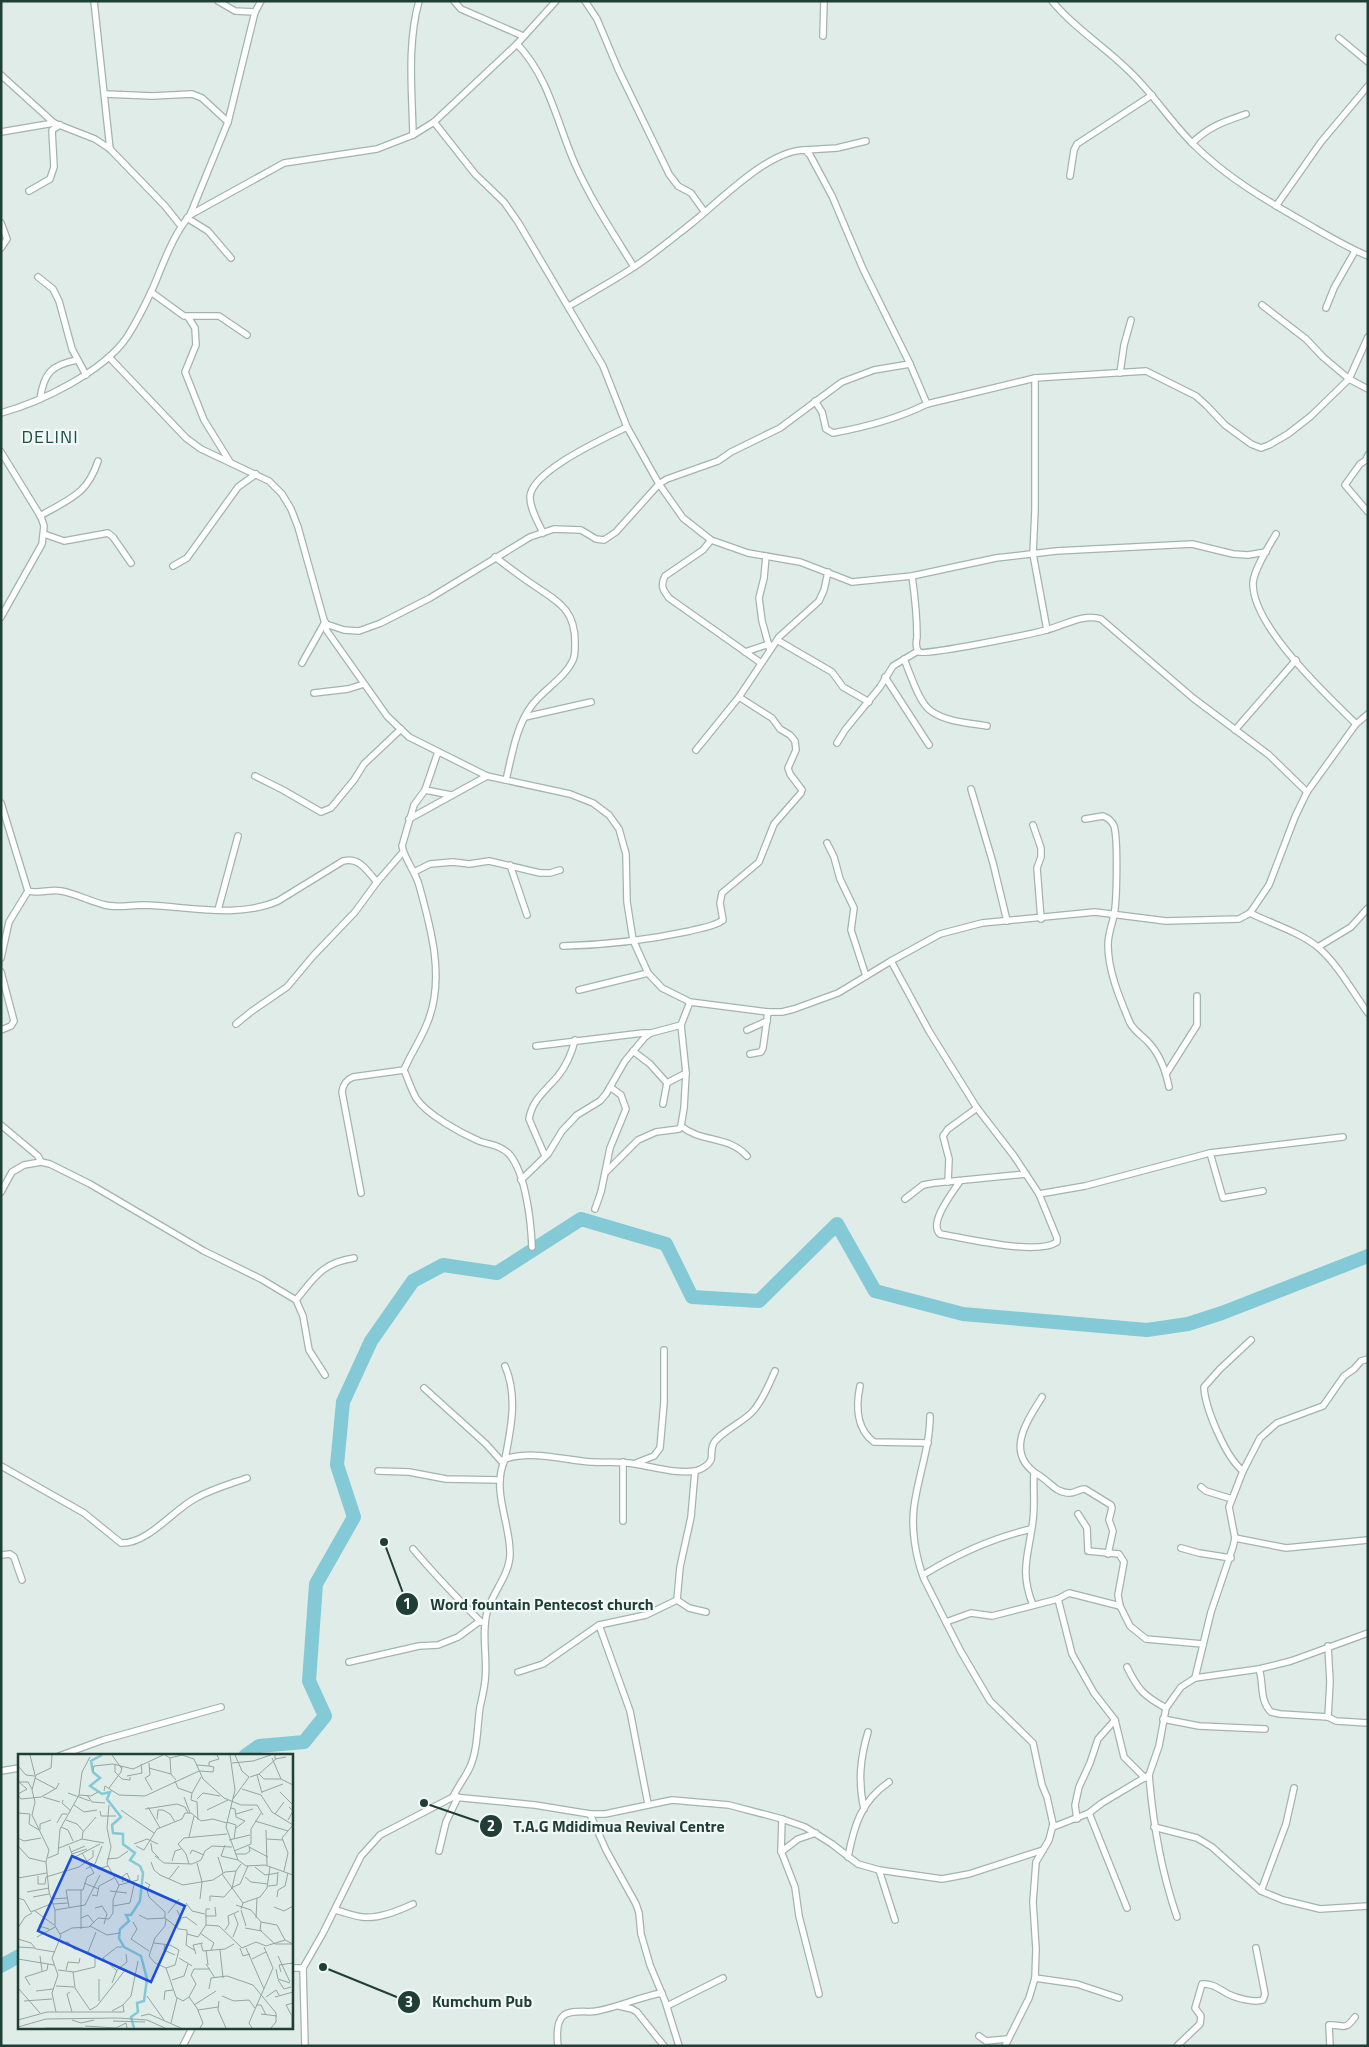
<svg xmlns="http://www.w3.org/2000/svg" width="1369" height="2047" font-family="'Titillium Web',sans-serif">
  <style>
    .lines { fill: none; stroke-linecap: round; stroke-linejoin: round }
    .river { stroke: #83c9d6; stroke-width: 14 }
    .minor-casing { stroke: #a2b4ae; stroke-width: 8 }
    .minor { stroke: #fff; stroke-width: 5.5 }
    .labels { text-anchor: middle; stroke-width: 4.5; stroke-linejoin: round; paint-order: stroke }
    .quarter-label { font-size: 18px; letter-spacing: 1px; fill: #1a5144; stroke: #f1f8f5 }
    .inset-river { fill: none; stroke: #83c9d6; stroke-width: 2.5 }
    .inset-road { fill: none; stroke: #93a6a0; stroke-width: 1 }
    .view { fill: #1d4ed8; fill-opacity: 0.15; stroke: #1d4ed8; stroke-width: 2.5 }
    .inset-edge { fill: none; stroke: #1f3e36; stroke-width: 2.5 }
    .leader { fill: none; stroke: #1f3e36; stroke-width: 2 }
    .callout-dot { fill: #1f3e36; stroke: #f1f8f5; stroke-width: 2 }
    .mark-label { font-size: 15px; text-anchor: middle; font-weight: bold; fill: #fff }
    .callout-label { font-size: 16px; text-anchor: middle; font-weight: bold; fill: #1f3e36; stroke: #f1f8f5; stroke-width: 4.5; stroke-linejoin: round; paint-order: stroke }
  </style>
  <rect width="100%" height="100%" fill="#e0ece7"/>
  <g class="lines">
    <g class="river">
      <polyline points="245,1756 259,1746 304,1742 325,1716 309,1681 316,1584 354,1517 337,1465 343,1402 371,1341 413,1281 443,1265 497,1273 581,1219 666,1244 692,1297 759,1301 837,1224 875,1291 963,1314 1147,1330 1188,1324 1222,1313 1368,1256"/>
      <polyline points="1,1966 19,1956"/>
    </g>
    <defs>
      <g id="minor">
        <polyline points="94,1 110,149"/>
        <polyline points="218,1 235,11 255,12"/>
        <polyline points="454,1 461,9 523,36"/>
        <polyline points="585,1 597,19 618,69 669,174 678,186 691,193 704,211"/>
        <path d="M1052,1C1074,28 1104,46 1128,70C1152,92 1170,121 1193,144C1226,177 1264,199 1304,222C1325,234 1346,247 1368,256"/>
        <polyline points="823,36 824,1"/>
        <polyline points="1339,38 1368,62"/>
        <path d="M517,44C549,77 557,123 575,164C591,200 613,233 634,267"/>
        <polyline points="1,75 54,123 95,139 110,149 165,206 181,226"/>
        <polyline points="105,94 152,96 192,94 202,98 228,122"/>
        <polyline points="434,122 475,174 504,202 518,222 603,366 627,427 659,484 683,518 711,540 748,553 800,562 852,582 912,576 996,558 1056,551 1192,544 1233,554 1248,555 1266,552"/>
        <polyline points="1,132 54,123"/>
        <path d="M413,135C412,90 407,44 419,1"/>
        <path d="M1192,143C1210,126 1223,122 1246,114"/>
        <polyline points="805,150 837,148 866,141"/>
        <polyline points="1070,176 1074,150 1077,144 1152,95"/>
        <polyline points="29,191 50,179 54,167 52,130 60,125"/>
        <polyline points="1276,206 1321,142 1368,86"/>
        <polyline points="190,215 228,122 255,12 261,1"/>
        <polyline points="187,218 208,231 231,258"/>
        <polyline points="1,223 7,239 1,248"/>
        <polyline points="38,277 53,289 59,301 72,349 86,375"/>
        <polyline points="151,292 184,316 219,316 247,335"/>
        <polyline points="1262,305 1306,339 1323,357 1349,379 1368,389"/>
        <path d="M569,306C591,293 613,281 634,267C654,254 673,238 692,223C720,201 768,150 805,150L810,155L832,196L863,269L910,364L927,404L1035,378L1146,371L1196,396L1207,406L1225,425L1251,444L1261,448L1269,445L1288,434L1311,416L1349,379L1368,337"/>
        <polyline points="1326,308 1334,288 1355,251"/>
        <polyline points="188,317 195,328 196,345 185,372 204,420 230,462"/>
        <polyline points="109,357 186,438 201,449 269,481 282,494 291,509 298,527 327,631 387,716 409,737 487,776 570,794 593,803 609,815 619,829 626,854 627,902 633,940 648,973 662,988 690,1002 768,1012 782,1012 794,1009 838,993 891,961 940,934 982,923 1095,912 1166,921 1239,919 1250,913 1269,885 1295,817 1307,792 1356,724 1368,714"/>
        <polyline points="1120,373 1124,345 1131,320"/>
        <polyline points="1035,378 1035,510 1033,554 1047,630"/>
        <path d="M40,399C44,373 51,365 77,360"/>
        <path d="M815,401L822,412L826,429L833,433C866,427 897,419 927,404"/>
        <path d="M1,413C41,402 103,372 127,337C136,323 145,305 152,290C163,265 172,236 190,215L284,163L377,149L413,135L434,122L517,44L556,1"/>
        <polyline points="1,452 41,517 44,526 42,544 1,617"/>
        <polyline points="1368,455 1366,460 1360,464 1345,485 1368,512"/>
        <path d="M40,516C69,499 87,495 98,461"/>
        <path d="M543,533C538,522 530,509 530,497C531,471 605,438 627,427"/>
        <polyline points="44,534 64,541 108,533 113,537 131,563"/>
        <path d="M1276,534C1269,546 1254,569 1253,583C1252,626 1326,694 1356,724"/>
        <path d="M711,540L703,550L665,576C660,586 663,590 669,598L761,663"/>
        <polyline points="766,556 764,578 759,598 762,621 770,650"/>
        <path d="M495,557C506,565 517,574 529,582C556,601 576,607 575,645C575,650 575,656 573,660C565,678 544,689 532,705C516,726 512,755 506,780"/>
        <polyline points="173,566 187,558 238,487 256,474"/>
        <path d="M912,576C915,597 917,616 917,637C916,642 915,648 919,652C924,656 1032,634 1046,630C1063,626 1083,613 1101,619L1193,698L1269,755L1307,792"/>
        <polyline points="326,624 344,630 359,631 381,623 430,598 530,537 554,529 581,530 596,539 604,540 616,532 659,484 667,479 718,461 731,452 780,428 842,382 874,370 910,364"/>
        <polyline points="777,640 832,672 843,687 869,702"/>
        <polyline points="745,652 769,644"/>
        <path d="M904,659C910,673 919,703 931,711C946,722 970,723 987,726"/>
        <polyline points="302,663 325,622"/>
        <polyline points="885,677 929,745"/>
        <polyline points="314,693 348,689 364,684"/>
        <polyline points="525,717 591,702"/>
        <polyline points="1235,730 1296,660"/>
        <polyline points="837,743 845,730 880,687 893,666 918,651"/>
        <polyline points="696,750 739,697 779,637 819,601 824,590 828,572"/>
        <path d="M438,752L425,790L414,805L402,846C405,860 415,871 419,885C431,928 445,978 428,1021C422,1038 411,1053 404,1070C408,1079 411,1089 416,1098C427,1115 461,1133 479,1141C490,1145 501,1145 510,1155C526,1175 531,1222 532,1247"/>
        <polyline points="255,776 283,790 321,812 331,808 354,780 364,764 401,729"/>
        <polyline points="971,789 993,863 1007,921"/>
        <polyline points="425,790 451,795"/>
        <path d="M1,803L28,891C37,894 50,889 61,891C77,894 89,901 105,905C116,908 131,905 143,905C186,906 237,919 278,901L343,861C360,857 366,870 377,882"/>
        <polyline points="409,819 487,776"/>
        <path d="M1085,819L1103,816C1108,818 1112,821 1114,826C1118,838 1117,901 1114,915C1112,925 1108,934 1108,945C1108,971 1120,999 1130,1023C1135,1032 1143,1036 1149,1043C1160,1055 1166,1072 1169,1087"/>
        <polyline points="1033,825 1041,848 1041,857 1037,868 1041,919"/>
        <polyline points="827,843 834,857 840,879 854,908 851,930 866,976"/>
        <polyline points="510,865 527,915"/>
        <polyline points="414,872 430,864 453,862 469,864 489,861 540,873 550,873 560,870"/>
        <polyline points="218,910 238,836"/>
        <path d="M1250,913C1272,924 1300,932 1319,948C1339,966 1352,991 1368,1013"/>
        <path d="M563,946C606,945 648,940 690,931C700,928 714,927 723,920L720,903L722,893L759,862L774,824L801,793L802,790L790,774L788,768L796,750L795,741L790,735L780,729L772,718L739,697"/>
        <polyline points="1318,947 1351,927 1368,908"/>
        <polyline points="1,958 9,922 28,891"/>
        <polyline points="891,961 929,1031 977,1108 1014,1156 1039,1194 1085,1186 1210,1153 1343,1137"/>
        <polyline points="1,972 14,1021 11,1026 1,1030"/>
        <polyline points="579,990 648,973"/>
        <polyline points="236,1024 252,1011 287,987 313,956 355,912 377,882 403,852"/>
        <polyline points="747,1030 767,1021"/>
        <polyline points="536,1046 643,1033 651,1033"/>
        <polyline points="633,1051 650,1064 667,1083"/>
        <polyline points="750,1054 761,1052 763,1048 768,1012"/>
        <polyline points="1166,1074 1197,1025 1197,996"/>
        <polyline points="663,1104 667,1083 686,1073"/>
        <polyline points="1,1125 38,1156 41,1162"/>
        <path d="M681,1126C701,1143 728,1135 747,1156"/>
        <polyline points="1210,1153 1223,1198 1263,1191"/>
        <path d="M545,1156L529,1119C532,1100 546,1090 558,1076C566,1066 572,1052 575,1040"/>
        <polyline points="605,1173 638,1140 656,1132 679,1129 681,1126 684,1108 686,1073 681,1025 690,1002"/>
        <polyline points="521,1180 548,1154 562,1131 577,1115 600,1101 606,1094 625,1061 645,1037 651,1033 681,1025"/>
        <path d="M960,1181C953,1192 928,1223 940,1234C965,1238 1037,1256 1057,1242V1238L1039,1194"/>
        <polyline points="948,1182 949,1159 943,1136 948,1129 977,1108"/>
        <polyline points="1,1192 12,1172 24,1165 41,1162 50,1164 90,1184 204,1251 261,1279 296,1300 303,1316 309,1350 325,1375"/>
        <path d="M361,1193L342,1092C343,1084 346,1080 353,1077L404,1070"/>
        <polyline points="905,1199 923,1185 934,1183 1026,1174"/>
        <polyline points="595,1209 601,1192 610,1148 626,1109 621,1095 610,1087"/>
        <path d="M296,1300C315,1277 322,1263 354,1258"/>
        <path d="M860,1386C856,1405 856,1429 874,1442L928,1443"/>
        <polyline points="424,1388 486,1444 503,1463"/>
        <path d="M1042,1397C1025,1424 1004,1455 1040,1476C1051,1483 1056,1493 1070,1493C1075,1493 1079,1489 1085,1489L1111,1505L1112,1508L1109,1520L1113,1531L1108,1554"/>
        <path d="M930,1416C930,1447 918,1476 914,1507C911,1530 916,1558 924,1579L960,1650L990,1701L1033,1743L1042,1785L1047,1797L1053,1824L1049,1840L1036,1862L1033,1902L1036,1949L1035,1978L1029,1998L1005,2046"/>
        <path d="M505,1459C511,1428 518,1396 505,1366"/>
        <polyline points="623,1462 623,1521"/>
        <polyline points="636,1463 654,1456 660,1448 664,1402 664,1350"/>
        <path d="M1,1466L84,1513L121,1543C148,1544 173,1510 196,1498C212,1489 230,1484 247,1478"/>
        <polyline points="378,1471 409,1472 446,1479 500,1480"/>
        <polyline points="695,1471 691,1517 680,1567 677,1600 689,1608 706,1612"/>
        <path d="M1243,1471C1226,1458 1205,1408 1204,1387L1220,1369L1251,1340"/>
        <polyline points="1201,1487 1206,1491 1232,1499"/>
        <polyline points="1078,1514 1087,1528 1088,1551 1119,1554 1124,1562 1118,1595 1120,1606 1130,1626 1146,1639 1203,1644"/>
        <polyline points="1235,1538 1286,1548 1368,1540"/>
        <polyline points="1181,1548 1199,1553 1231,1558"/>
        <path d="M413,1549C435,1575 458,1599 481,1622"/>
        <polyline points="1,1555 10,1554 14,1557 22,1580"/>
        <path d="M923,1575C957,1554 992,1538 1031,1529"/>
        <polyline points="1058,1599 1072,1654 1094,1693 1115,1720 1124,1757 1145,1778"/>
        <path d="M1033,1605C1019,1571 1029,1554 1033,1520C1035,1505 1033,1488 1034,1473"/>
        <polyline points="946,1622 971,1613 992,1616 1058,1599 1069,1593 1120,1606"/>
        <polyline points="599,1625 630,1711 648,1804"/>
        <polyline points="1328,1646 1330,1682 1328,1717 1336,1721 1368,1723"/>
        <polyline points="349,1662 419,1646 438,1645 458,1637 480,1621"/>
        <path d="M1127,1667C1138,1690 1144,1696 1166,1708"/>
        <path d="M1259,1669C1264,1683 1259,1700 1271,1712L1280,1714L1328,1717"/>
        <polyline points="518,1672 543,1664 599,1625 646,1615 677,1600"/>
        <polyline points="1195,1678 1259,1669 1291,1661 1368,1633"/>
        <polyline points="1163,1719 1199,1726 1265,1729"/>
        <polyline points="59,1756 103,1740 221,1707"/>
        <polyline points="1,1771 19,1768"/>
        <path d="M1149,1775C1153,1824 1161,1871 1177,1917"/>
        <path d="M453,1797C458,1786 465,1778 470,1767C478,1749 477,1727 480,1707C482,1698 484,1690 485,1681C488,1658 481,1635 487,1612C493,1591 510,1575 510,1553C510,1522 491,1490 505,1459C532,1450 564,1460 592,1462C607,1463 620,1461 635,1464C654,1467 676,1474 696,1471C702,1469 708,1466 711,1460C712,1456 711,1449 713,1445C716,1434 746,1421 754,1410C764,1398 769,1384 775,1371"/>
        <path d="M864,1809C858,1782 860,1759 868,1732"/>
        <polyline points="1089,1813 1127,1908"/>
        <polyline points="590,1814 606,1850 636,1904 639,1913 641,1934 650,1965 665,2001 679,2046"/>
        <polyline points="782,1819 781,1851 795,1887 799,1916 819,1994"/>
        <polyline points="1077,1819 1075,1805 1079,1787 1090,1763 1098,1739 1115,1720"/>
        <polyline points="1053,1827 1089,1813 1102,1803 1149,1775 1159,1746 1166,1708 1181,1687 1195,1678 1211,1612 1233,1547 1235,1538 1229,1507 1243,1471 1260,1438 1277,1423 1323,1406 1344,1376 1354,1369 1361,1361 1368,1359"/>
        <polyline points="1154,1827 1197,1838 1212,1847 1261,1891 1283,1900 1320,1909 1368,1906"/>
        <polyline points="439,1851 446,1822 458,1797"/>
        <polyline points="781,1852 798,1839 816,1833"/>
        <path d="M848,1857C854,1826 861,1801 889,1782"/>
        <polyline points="879,1870 895,1920"/>
        <polyline points="1261,1891 1286,1824 1294,1788"/>
        <path d="M335,1910C344,1912 353,1916 362,1917C379,1919 398,1911 413,1904"/>
        <polyline points="291,1968 303,1968"/>
        <polyline points="1035,1978 1077,1984 1119,1998"/>
        <polyline points="619,2006 632,2009 637,2012 664,2046"/>
        <polyline points="667,2006 723,1978"/>
        <polyline points="979,2036 986,2041 1007,2039"/>
        <polyline points="183,2046 192,2028"/>
        <polyline points="305,2046 303,1968 323,1933 361,1856 380,1835 453,1797 535,1805 590,1814 605,1814 672,1800 729,1805 782,1819 805,1827 832,1844 858,1864 879,1870 942,1879 969,1874 1043,1850"/>
        <path d="M558,2046C557,2037 556,2022 563,2016C570,2009 588,2013 597,2011C619,2007 639,1997 662,1993"/>
        <path d="M1177,2046L1200,2024L1201,2016L1195,2008L1202,1984C1212,1983 1219,1989 1228,1994C1236,1998 1254,2003 1263,2000L1265,1994L1256,1948"/>
        <path d="M1330,2046L1329,2025C1344,2024 1344,2032 1355,2017"/>
      </g>
    </defs>
    <use href="#minor" class="minor-casing"/>
    <use href="#minor" class="minor"/>
  </g>
  <g class="labels">
    <g class="quarter-label">
      <text x="50" y="443">DELINI</text>
    </g>
  </g>
  <g transform="translate(18 1754)">
    <rect width="275" height="275" fill="#e0ece7"/>
    <path class="inset-river" d="M84,1L73,7L75,18L82,24L72,32L84,40L92,38L89,45L103,63L94,71L95,79L105,80V90L117,99L112,106L122,112L125,119L122,147L113,161H108L111,167L102,175L101,184L106,193L123,202L129,225L126,247L119,249L120,258L113,263L116,274"/>
    <path class="inset-road" d="M12,1L17,21M34,1L33,14L18,21L14,36L17,48L14,61L31,96L28,108L31,138L37,156V172L43,182L34,204L40,221L34,239L38,258M94,1L104,15M147,1L152,4L164,1M164,1L176,5L185,25L206,44L223,51H239L245,61M212,1L217,36L208,73L220,106L228,112L247,111L275,121M257,1V5L268,3M152,4L153,20M254,4L263,25M131,9L132,21L127,24L134,36M214,9L235,7L253,1M97,10V18L104,25L112,26V23M179,11L191,12V8L201,5L199,1M0,12L8,21L17,22M131,14L153,20L158,26M75,17L76,12L95,10L115,15L145,1M182,17L195,18L196,13L191,12M241,20L258,5M239,21L244,39M109,22L124,19L123,10M232,23L241,20L246,25H263L275,31M17,24L38,35L41,29M157,27L160,34L174,39L183,23M1,28H10L14,35M91,34L103,18L104,12M224,35L243,41L254,58L275,71M86,37L87,32L101,41L127,42L181,17M244,38L265,30M262,38L275,51M50,39L72,47M174,39L173,46L179,48L180,66M0,40L9,35L1,28M0,41L3,45L23,43L37,35M61,41L73,42L80,38M69,41L74,48L87,49M25,43L42,48M166,43L172,59M179,45L185,39L202,42M215,45L231,23L224,17L217,1M45,46L44,49L53,57M56,51L66,58L79,56M130,53L142,74M213,54L217,55L218,63L227,67L218,74M127,55L159,50L167,53L170,59M103,56L136,79M189,56L210,46M82,57L83,62H98M0,59L12,60L11,70L21,76M218,60L235,55M257,60L266,48M139,65L140,56H145L152,60L157,68M48,66L59,70L65,77M270,66L275,57L271,53M237,67L270,77M209,68L218,71L216,85M39,69L44,60H49M43,73L50,76L55,87M22,76V70L33,66M248,76L249,111M171,83L176,62M0,84L6,87L23,84M64,85L65,78L78,63M249,85L265,86M211,86L232,81M133,89L134,97L141,104M116,90L129,85L140,90M207,91L203,102L220,106M0,92L11,104L28,108M51,92L54,100L69,95M118,92L126,96L139,75L164,65L167,59H173L183,67L195,65L209,69M231,93L250,103M41,94L64,85L86,89M216,97L233,90V75L243,59M53,98L67,92M172,100L174,96L186,101M217,100H228L232,97L231,92M137,102L146,109L174,110L183,106L187,97L194,92L214,93M200,103L205,119M30,104L40,100L42,75L61,41L64,18L72,3M55,104L82,90M89,105L100,104L110,97M154,107L157,97L163,95M133,108L136,116L142,121L165,131L195,126L207,118L218,117L223,110M179,109L184,128L182,145M76,110L80,115L90,112M171,110L168,100L160,90L166,84L209,80M237,113L247,121L260,119M68,115L77,110L84,92M266,117L270,99L264,84L275,71M204,120L225,149M20,122V130H27L28,123L61,113L75,103V96M227,123L233,128L250,130M0,124L29,119M151,125L161,112M105,128L104,123L109,119L112,126M127,128L132,131L129,136L131,143L147,158V164M66,129L81,135M101,131L120,126V121M250,132L259,131L260,118M213,134L222,130L230,112M63,136V175M92,137L109,139M9,138L31,134M74,141L79,142L81,132L96,124M15,143L31,140M259,143L260,136L267,132L270,119M0,144L6,146L13,158L35,149M33,145L49,144M192,147V142L206,143L214,134L218,117M168,149L174,157L187,160M35,150L50,149M218,151L233,156L243,168L259,171L267,186M95,152L112,149L116,131M51,153L48,136H65L69,123L76,119L64,99M256,153L266,157L275,152M77,154L84,152L89,160L86,170M223,155L225,149L242,143L249,134L252,113M37,156L67,151L82,121M159,156L163,165L159,173M223,156L228,172M17,157L36,171M150,159L161,145M121,161L129,165L147,164L161,175L169,176V180L180,183L188,171L201,172L224,194L238,188L248,192L267,186L275,190M187,162H198L197,153M27,164L21,172L31,175M63,164L70,161L76,169M163,164L168,163L179,171M238,164L239,144M148,165L147,172L137,184L131,202L137,209L148,214L158,243L165,247L171,243M115,168L119,175L113,185L131,197M243,168L242,176L257,190H275M188,171V155H192M72,172L89,181L102,179M0,174L7,163L14,159M227,174L244,177M207,176L211,170L210,162L221,157M182,179L196,189L193,196M42,180L54,174L71,173L80,164L91,165L95,159V146L101,131L89,110L93,93L89,74L91,51M169,180L168,191L176,196M19,183L37,173M215,183L220,170L216,160M0,185L13,189L18,195L37,198M43,189L50,188L56,195L70,198L78,178M136,189L152,191L161,196L157,211L148,214M147,190L146,196L157,201M183,190L185,197L207,195L216,190M0,193L17,194M222,194L225,202L232,200M228,194L246,235M188,196L190,211M202,196L205,224M178,200L175,191L185,189M22,202L24,217M260,202L272,228M161,204L174,212M0,205L36,211M234,205L248,198M188,210L197,224M258,215L260,225L272,229M40,216L56,218L77,213V202L70,198M48,216L50,208L61,209L62,204M99,217L85,204L99,193H104M55,218L57,234L72,256M263,218L261,211L275,209M81,225V247M154,226L166,222L170,210M260,226L266,235L273,233M94,229L99,216L109,208L108,200M12,231L7,223L29,216L30,210M38,232L56,233M0,234L22,259M191,235L193,224L209,222L235,231L258,259V268L253,274M18,237L35,235M52,238L49,240L54,258M129,242L146,266M204,242L216,247L231,246L237,254M248,243L258,236L261,241M257,243L275,238M146,246L147,237L155,236M6,247L34,245M201,247L200,256L208,274M176,251L198,237M238,251H243L248,261M72,256L79,252L108,215M180,256L200,253M94,257L105,251L113,242L120,207M243,260L259,262M123,262L131,260L163,274M0,266L29,258H106L105,251M54,266L63,269L76,266M95,267L127,268M153,269L159,244M67,272L98,274L108,269L109,274M0,273L28,265L100,264L129,266L147,274M27,274H65M182,274L185,269L179,254L171,243L178,230L173,221L176,215H192M234,274L231,269L255,214L246,193M274,274V262L268,251L275,249"/>
    <path class="view" d="M54,102L167,152L133,228L20,177Z"/>
    <rect width="275" height="275" class="inset-edge"/>
  </g>
  <path class="leader" d="M384 1542L407 1604M424 1803L491 1826M323 1967L409 2002"/>
  <g class="callout-dot">
    <circle cx="384" cy="1542" r="5"/>
    <circle cx="424" cy="1803" r="5"/>
    <circle cx="323" cy="1967" r="5"/>
    <circle cx="407" cy="1604" r="12"/>
    <circle cx="491" cy="1826" r="12"/>
    <circle cx="409" cy="2002" r="12"/>
  </g>
  <g class="mark-label">
    <text x="407" y="1609">1</text>
    <text x="491" y="1831">2</text>
    <text x="409" y="2007">3</text>
  </g>
  <g class="callout-label">
    <text x="542" y="1610">Word fountain Pentecost church</text>
    <text x="619" y="1832">T.A.G Mdidimua Revival Centre</text>
    <text x="482" y="2007">Kumchum Pub</text>
  </g>
  <rect width="1369" height="2047" fill="none" stroke="#1f3e36" stroke-width="5"/>
</svg>
